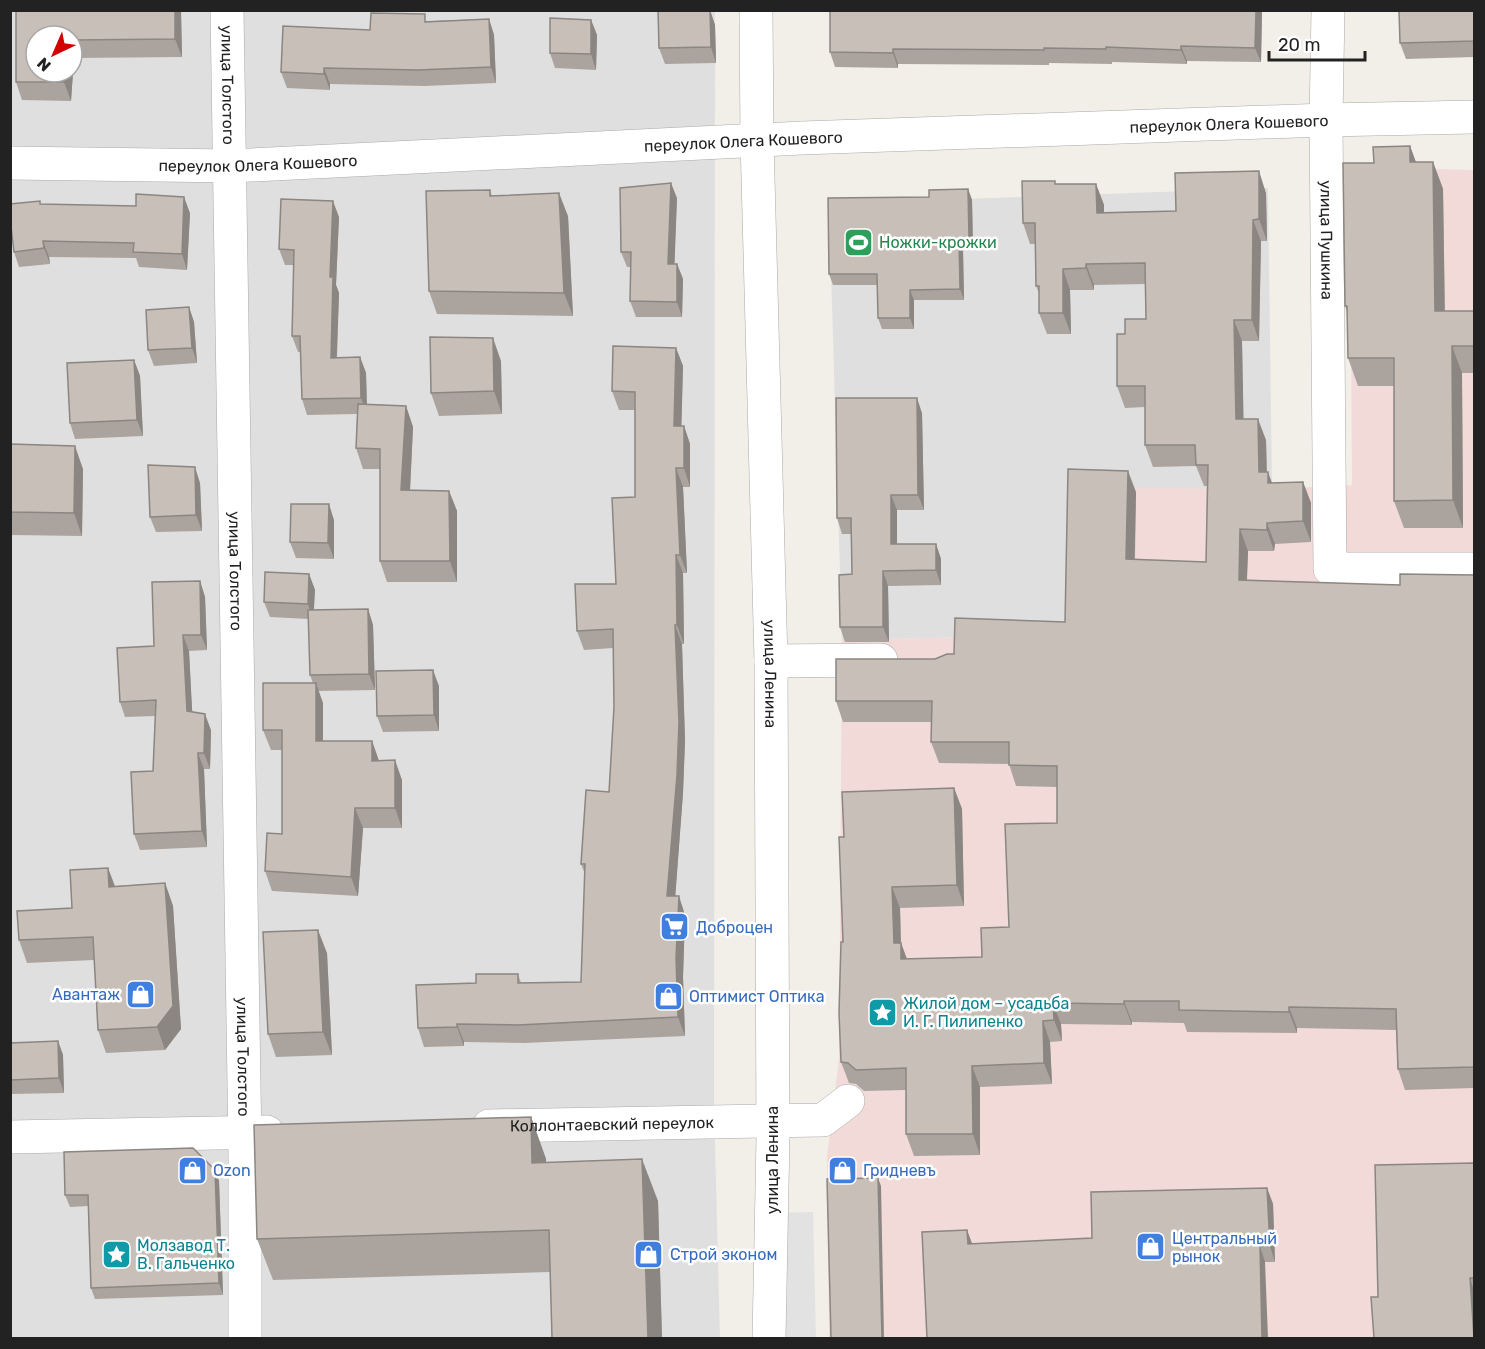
<svg xmlns="http://www.w3.org/2000/svg" width="1485" height="1349" font-family="Rubik,sans-serif">
  <style>
    .residential { fill: #e0dfdf; fill-rule: evenodd }
    .commercial { fill: #f2dad9 }
    .parking { fill: #e2e2e2 }
    .lines { fill: none; stroke-linecap: round; stroke-linejoin: round }
    .minor-casing { stroke: #a9a9a9; stroke-width: 34 }
    .minor { stroke: #fff; stroke-width: 33 }
    .wall { fill: #aba49e; fill-rule: evenodd }
    .shaded-wall { fill: #8b8681 }
    .building { fill: #c7bfb8; stroke: #8b8681; stroke-width: 1.5 }
    .labels { text-anchor: middle; stroke-width: 5; stroke-linejoin: round; paint-order: stroke }
    .street-label { font-size: 16px; fill: #222; stroke: #fff }
    .leisure-label { font-size: 16px; fill: #27864d; stroke: #fff; text-anchor: start }
    .shop-label { font-size: 16px; fill: #366cbe; stroke: #fff; text-anchor: start }
    .culture-label { font-size: 16px; fill: #0d838f; stroke: #fff; text-anchor: start }
  </style>
  <rect width="100%" height="100%" fill="#f2efe9"/>
  <g class="residential">
    <path d="M10,11H715L714,1105L720,1338H11ZM36,36H72V72H36Z"/>
    <polygon points="1268,188 1272,489 1066,635 842,640 829,204"/>
  </g>
  <polygon class="commercial" points="1350,167 1474,170 1474,1338 829,1338 827,1156 839,1059 842,640 1066,635 1071,487 1272,489 1352,485"/>
  <polygon class="parking" points="813,1212 816,1338 781,1338 778,1213"/>
  <g class="lines">
    <defs>
      <g id="minor">
        <path id="s1" d="M227,10L245,1148V1338"/>
        <path id="s2" d="M756,10L757,140L771,661L773,1138L769,1338"/>
        <path id="s3" d="M1328,10L1326,120L1330,569H1474"/>
        <path id="s4" d="M10,163L231,166L802,138L1326,120L1474,117"/>
        <polyline points="771,661 881,660"/>
        <path id="s5" d="M489,1126L823,1120L848,1101"/>
        <polyline points="10,1137 267,1132"/>
      </g>
    </defs>
    <use href="#minor" class="minor-casing"/>
    <use href="#minor" class="minor"/>
  </g>
  <g class="wall">
    <path d="M16,10H181L182,57L74,58L71,101L22,100L16,82ZM72,36V72H36Z"/>
    <polygon points="658,10 710,10 715,25 716,63 665,64 659,48"/>
    <polygon points="1012,10 1262,10 1261,62 1187,61 1187,64 1112,62 1112,64 1049,63 1049,65 898,64 898,68 835,67 830,52"/>
    <polygon points="1474,10 1474,57 1406,59 1400,43"/>
    <polygon points="489,19 494,35 496,83 424,86 330,84 330,90 287,88 281,72 370,30 427,21"/>
    <polygon points="591,20 597,35 596,70 555,68 550,53"/>
    <polygon points="1410,146 1416,162 1433,162 1443,189 1445,311 1474,311 1474,373 1462,373 1463,528 1404,528 1394,501 1394,386 1358,386 1348,358 1347,312 1345,306 1374,163"/>
    <polygon points="1056,184 1096,184 1104,205 1104,212 1176,211 1266,193 1267,241 1261,241 1259,341 1242,341 1243,419 1266,440 1267,472 1272,483 1303,482 1311,503 1311,542 1275,544 1274,551 1248,551 1247,580 1400,585 1474,575 1474,1088 1405,1090 1398,1069 1396,1030 1297,1028 1297,1033 1187,1032 1184,1023 1132,1022 1132,1025 1061,1024 1062,1041 1050,1042 1052,1084 980,1087 980,1155 914,1156 906,1134 906,1090 864,1091 856,1084 849,1083 841,1062 844,837 954,788 962,809 964,906 900,908 901,943 907,959 982,957 1009,927 1057,823 1057,787 1016,786 1009,764 939,763 931,742 932,722 843,722 836,701 935,659 1065,622 1136,492 1135,560 1206,562 1207,486 1204,486 1196,466 1153,467 1145,445 1145,407 1125,408 1117,386 1125,334 1146,319 1146,284 1094,285 1094,290 1070,290 1071,334 1047,334 1039,313 1039,293 1036,286 1036,244 1030,244 1023,223"/>
    <polygon points="968,189 972,200 973,248 963,249 964,300 914,300 914,329 882,329 878,318 878,285 833,285 829,274 929,197"/>
    <polygon points="490,190 492,196 568,216 573,316 437,314 429,291"/>
    <polygon points="677,198 674,264 677,264 683,279 682,317 636,317 630,301 631,267 627,267 621,252"/>
    <polygon points="41,205 190,213 187,270 139,267 136,258 49,257 50,264 19,267 14,252"/>
    <polygon points="339,217 336,285 339,293 337,358 360,357 366,373 367,404 406,406 413,427 410,490 449,491 457,511 457,582 387,582 380,561 380,469 363,469 356,448 357,414 307,415 302,399 300,352 298,352 292,336 294,265 285,265 279,249"/>
    <polygon points="189,307 194,322 197,363 154,366 148,350"/>
    <polygon points="676,348 683,366 681,426 684,426 690,444 690,487 683,487 687,573 683,573 684,644 682,644 685,741 683,793 675,896 685,915 683,977 685,1036 524,1043 464,1042 464,1046 424,1047 418,1028 476,983 518,974 521,983 581,982 585,874 581,864 609,792 614,707 613,648 584,650 577,631 616,584 635,497 635,410 619,410 612,391"/>
    <polygon points="134,360 140,376 143,436 75,439 70,423"/>
    <polygon points="501,361 502,414 439,416 431,393"/>
    <polygon points="922,413 924,510 897,510 897,544 936,544 941,559 941,585 888,586 889,642 845,642 840,627 852,574 851,534 842,534 837,518"/>
    <polygon points="10,444 83,469 82,536 11,535"/>
    <polygon points="200,483 202,531 156,532 150,517"/>
    <polygon points="334,520 334,559 296,558 290,542"/>
    <polygon points="309,574 315,590 314,610 368,609 373,625 375,690 318,691 323,703 323,741 372,741 379,761 402,780 402,828 363,828 358,896 272,891 265,871 282,834 282,750 271,750 263,730 313,683 310,675 309,619 270,617 264,602"/>
    <polygon points="200,581 205,597 207,650 189,651 192,712 211,730 210,769 204,769 207,847 140,850 134,834 153,771 155,716 125,717 120,702"/>
    <polygon points="439,686 439,731 383,732 377,716"/>
    <polygon points="108,868 115,886 165,883 173,906 181,1029 165,1050 106,1053 98,1030 94,960 27,963 19,940 72,908"/>
    <polygon points="327,953 332,1055 276,1057 268,1034"/>
    <polygon points="58,1041 63,1055 64,1093 10,1094 10,1043"/>
    <polygon points="531,1117 546,1159 546,1162 658,1201 662,1338 552,1338 550,1272 273,1280 257,1239"/>
    <polygon points="1474,1163 1474,1338 1378,1297"/>
    <polygon points="215,1170 219,1181 223,1295 95,1299 91,1288 88,1206 70,1207 65,1195"/>
    <polygon points="1267,1188 1273,1204 1275,1262 1265,1262 927,1338 967,1230 972,1244 1092,1238"/>
  </g>
  <g class="shaded-wall">
    <polygon points="175,10 181,10 182,57 175,39"/>
    <polygon points="710,10 715,25 716,63 711,47"/>
    <polygon points="1256,10 1262,10 1261,62 1255,48"/>
    <polygon points="489,19 494,35 496,83 491,67"/>
    <polygon points="591,20 597,35 596,70 591,54"/>
    <polygon points="1181,46 1187,61 1187,64 1181,50"/>
    <polygon points="893,49 898,64 898,68 893,53"/>
    <polygon points="72,54 74,58 71,101 64,82 65,72 72,72"/>
    <polygon points="324,68 330,84 330,90 324,74"/>
    <polygon points="1410,146 1420,174 1410,162"/>
    <polygon points="1433,162 1443,189 1445,339 1435,311"/>
    <polygon points="1259,171 1266,193 1267,241 1259,219"/>
    <polygon points="671,183 677,198 674,279 668,264"/>
    <polygon points="1096,184 1104,205 1104,234 1097,213"/>
    <polygon points="968,189 972,200 973,248 969,238"/>
    <polygon points="559,193 568,216 573,316 564,293"/>
    <polygon points="184,197 190,213 187,270 182,254"/>
    <polygon points="333,201 339,217 336,285 339,293 336,374 331,358 330,277"/>
    <polygon points="1253,220 1261,241 1259,341 1252,320"/>
    <polygon points="959,238 963,249 964,300 960,289"/>
    <polygon points="43,241 49,257 50,264 44,248"/>
    <polygon points="677,264 683,279 682,317 677,302"/>
    <polygon points="1086,264 1094,285 1094,290 1086,268"/>
    <polygon points="1063,269 1070,290 1071,334 1063,313"/>
    <polygon points="910,290 914,300 914,329 910,318"/>
    <polygon points="189,307 194,322 197,363 192,348"/>
    <polygon points="1234,320 1242,341 1244,440 1236,419"/>
    <polygon points="493,338 501,361 502,414 494,391"/>
    <polygon points="1452,346 1462,373 1463,528 1453,500"/>
    <polygon points="676,348 683,366 681,444 674,426"/>
    <polygon points="360,357 366,373 367,414 361,398"/>
    <polygon points="134,360 140,376 143,436 137,420"/>
    <polygon points="917,398 922,413 924,510 918,495"/>
    <polygon points="406,406 413,427 409,511 401,490"/>
    <polygon points="1258,419 1266,440 1267,493 1259,472"/>
    <polygon points="684,426 690,444 690,487 684,468"/>
    <polygon points="75,446 83,469 82,536 74,513"/>
    <polygon points="195,467 200,483 202,531 196,515"/>
    <polygon points="676,468 683,487 687,573 680,555"/>
    <polygon points="1128,471 1136,492 1134,581 1126,559"/>
    <polygon points="1268,472 1276,494 1268,483"/>
    <polygon points="1303,482 1311,503 1311,542 1303,521"/>
    <polygon points="449,491 457,511 457,582 450,561"/>
    <polygon points="891,495 897,510 897,559 891,544"/>
    <polygon points="329,504 334,520 334,559 328,543"/>
    <polygon points="1267,523 1275,544 1274,551 1267,530"/>
    <polygon points="1240,529 1248,551 1246,601 1239,580"/>
    <polygon points="936,544 941,559 941,585 936,570"/>
    <polygon points="676,555 683,573 684,644 677,625"/>
    <polygon points="883,571 888,586 889,642 883,627"/>
    <polygon points="309,574 315,590 313,620 308,604"/>
    <polygon points="200,581 205,597 207,650 201,635"/>
    <polygon points="368,609 373,625 375,690 369,674"/>
    <polygon points="675,625 682,644 685,741 683,793 674,914 667,896"/>
    <polygon points="183,635 189,651 193,727 187,711"/>
    <polygon points="433,670 439,686 439,731 434,715"/>
    <polygon points="316,683 323,703 323,761 316,741"/>
    <polygon points="205,714 211,730 210,769 204,753"/>
    <polygon points="372,741 379,761 372,761"/>
    <polygon points="198,753 204,769 207,847 202,831"/>
    <polygon points="395,760 402,780 402,828 395,808"/>
    <polygon points="954,788 962,809 964,906 957,885"/>
    <polygon points="355,808 363,828 358,896 351,877"/>
    <polygon points="108,868 116,890 109,887"/>
    <polygon points="165,883 173,906 181,1029 165,1050 157,1027"/>
    <polygon points="892,887 900,908 901,951 901,943 909,965 909,980 894,943"/>
    <polygon points="679,896 685,915 683,977 685,1036 678,1017 676,958"/>
    <polygon points="318,930 327,953 332,1055 323,1032"/>
    <polygon points="1124,1001 1132,1022 1132,1025 1124,1004"/>
    <polygon points="1053,1003 1061,1024 1062,1041 1054,1020"/>
    <polygon points="1289,1007 1297,1028 1297,1033 1289,1012"/>
    <polygon points="1043,1021 1050,1042 1052,1084 1044,1063"/>
    <polygon points="457,1024 464,1042 464,1046 457,1027"/>
    <polygon points="58,1041 63,1055 64,1093 59,1078"/>
    <polygon points="972,1066 980,1087 980,1155 973,1134"/>
    <polygon points="531,1117 546,1159 547,1204 532,1163"/>
    <polygon points="642,1159 658,1201 662,1338 648,1338"/>
    <polygon points="215,1170 219,1181 223,1295 219,1283"/>
    <polygon points="878,1178 881,1186 884,1338 882,1338"/>
    <polygon points="1267,1188 1273,1204 1275,1262 1270,1246"/>
    <polygon points="967,1230 973,1246 968,1244"/>
    <polygon points="1260,1246 1265,1262 1268,1338 1262,1338"/>
    <polygon points="1470,1278 1474,1291 1474,1338"/>
  </g>
  <g class="building">
    <polygon points="16,10 175,10 175,39 72,40 72,36 36,36 36,72 65,72 64,82 16,82"/>
    <polygon points="658,10 710,10 711,47 659,48"/>
    <polygon points="830,10 1256,10 1255,48 1181,46 1181,50 1106,47 1106,49 1044,48 1044,50 893,49 893,53 830,52"/>
    <polygon points="1474,10 1474,41 1400,43 1399,11"/>
    <polygon points="371,13 425,14 425,22 489,19 491,67 418,70 324,68 324,74 281,72 283,26 370,30"/>
    <polygon points="550,18 591,20 591,54 550,53"/>
    <polygon points="1410,146 1410,162 1433,162 1435,311 1474,311 1474,346 1452,346 1453,500 1394,501 1394,358 1348,358 1347,306 1345,306 1343,163 1374,163 1373,147"/>
    <polygon points="1259,171 1259,219 1253,220 1252,320 1234,320 1236,419 1258,419 1259,472 1268,472 1268,483 1303,482 1303,521 1267,523 1267,530 1240,529 1239,580 1400,585 1400,574 1474,575 1474,1067 1398,1069 1396,1009 1289,1007 1289,1012 1179,1010 1179,1001 1124,1001 1124,1004 1053,1003 1054,1020 1043,1021 1044,1063 972,1066 973,1134 906,1134 906,1068 856,1070 848,1063 841,1062 839,1013 841,942 843,942 839,837 844,837 842,792 954,788 957,885 892,887 894,943 901,943 901,959 982,957 981,928 1009,927 1005,824 1057,823 1057,766 1009,765 1009,742 931,742 932,701 836,701 836,659 935,659 947,654 954,654 955,618 1065,622 1068,469 1128,471 1126,559 1206,562 1208,465 1196,465 1195,445 1145,445 1145,386 1117,386 1117,334 1125,334 1125,319 1146,319 1145,263 1086,264 1086,268 1063,269 1063,313 1039,313 1039,286 1036,286 1035,223 1023,223 1022,181 1055,181 1055,184 1096,184 1097,213 1176,211 1175,173"/>
    <polygon points="671,183 668,264 677,264 677,302 630,301 631,252 621,252 620,188"/>
    <polygon points="968,189 969,238 959,238 960,289 910,290 910,318 878,318 877,274 829,274 828,198 929,197 929,190"/>
    <polygon points="490,190 490,196 559,193 564,293 429,291 426,191"/>
    <polygon points="136,194 184,197 182,254 133,252 134,243 43,241 44,248 14,252 10,218 10,204 40,201 40,204 136,206"/>
    <polygon points="281,199 333,201 330,277 333,277 331,358 360,357 361,398 302,399 300,336 292,336 294,250 279,249"/>
    <polygon points="189,307 192,348 148,350 146,310"/>
    <polygon points="430,337 493,338 494,391 431,393"/>
    <polygon points="613,346 676,348 674,426 684,426 684,468 676,468 680,555 676,555 677,625 675,625 679,722 677,775 667,896 679,896 676,958 678,1017 518,1025 457,1024 457,1027 418,1028 416,985 476,983 476,974 518,974 518,983 581,982 585,864 581,864 586,790 609,792 614,707 613,629 577,631 575,584 616,584 612,498 635,497 635,392 612,391"/>
    <polygon points="134,360 137,420 70,423 67,363"/>
    <polygon points="836,398 917,398 918,495 891,495 891,544 936,544 936,570 883,571 883,627 840,627 839,575 852,574 851,518 837,518"/>
    <polygon points="358,404 406,406 401,490 449,491 450,561 380,561 380,449 356,448"/>
    <polygon points="10,444 75,446 74,513 10,512"/>
    <polygon points="148,465 195,467 196,515 150,517"/>
    <polygon points="291,504 329,504 328,543 290,542"/>
    <polygon points="265,572 309,574 308,604 264,602"/>
    <polygon points="200,581 201,635 183,635 187,711 205,714 204,753 198,753 202,831 134,834 131,772 153,771 156,700 120,702 117,648 154,646 152,582"/>
    <polygon points="368,609 369,674 310,675 308,610"/>
    <polygon points="433,670 434,715 377,716 376,671"/>
    <polygon points="263,683 316,683 316,741 372,741 372,761 395,760 395,808 355,808 351,877 265,871 267,833 282,834 282,730 263,730"/>
    <polygon points="108,868 109,887 165,883 173,1006 157,1027 98,1030 93,937 19,940 17,911 72,908 70,870"/>
    <polygon points="318,930 323,1032 268,1034 263,932"/>
    <polygon points="58,1041 59,1078 10,1080 10,1043"/>
    <polygon points="531,1117 532,1163 642,1159 648,1338 552,1338 549,1230 257,1239 254,1125"/>
    <polygon points="193,1148 215,1170 219,1283 91,1288 88,1195 65,1195 64,1152"/>
    <polygon points="1474,1163 1474,1278 1470,1278 1474,1338 1374,1338 1371,1297 1378,1297 1375,1165"/>
    <polygon points="878,1178 882,1338 831,1338 827,1179"/>
    <polygon points="1267,1188 1270,1246 1260,1246 1262,1338 927,1338 922,1232 967,1230 968,1244 1092,1238 1091,1192"/>
  </g>
  <defs>
    <symbol id="stadium-square" viewBox="-11 -11 22 22"><rect x="-9" y="-9" width="18" height="18" rx="4" fill="#2e9e5b" stroke="#fff"/><path d="M0-5a6.5 5 0 1 0 0 10a6.5 5 0 1 0 0-10ZM-3.5-1.8h7v3.6h-7Z" fill="#fff"/></symbol>
    <symbol id="supermarket-square" viewBox="-11 -11 22 22"><rect x="-9" y="-9" width="18" height="18" rx="4" fill="#3f7fe0" stroke="#fff"/><path d="M-6-5.5h2.5l.6 2H6L4.5 2H-2.5L-4.4-4H-6ZM-1.5 3.2a1.3 1.3 0 1 0 .1 0ZM3 3.2a1.3 1.3 0 1 0 .1 0Z" fill="#fff"/></symbol>
    <symbol id="shop-square" viewBox="-11 -11 22 22"><rect x="-9" y="-9" width="18" height="18" rx="4" fill="#3f7fe0" stroke="#fff"/><path d="M-5-2.5h2.3a2.7 3.5 0 0 1 5.4 0H5L5.5 6h-11ZM-1.5-2.5h3a1.5 2.3 0 0 0-3 0Z" fill="#fff"/></symbol>
    <symbol id="sight-square" viewBox="-11 -11 22 22"><rect x="-9" y="-9" width="18" height="18" rx="4" fill="#0f9aa8" stroke="#fff"/><path d="M0-6L1.8-2.2L6-1.7L2.9 1.2L3.7 5.4L0 3.3L-3.7 5.4L-2.9 1.2L-6-1.7L-1.8-2.2Z" fill="#fff"/></symbol>
  </defs>
  <g fill-rule="evenodd">
    <use href="#stadium-square" x="842" y="226" width="33" height="33"/>
    <use href="#supermarket-square" x="658" y="910" width="33" height="33"/>
    <use href="#shop-square" x="124" y="978" width="33" height="33"/>
    <use href="#shop-square" x="652" y="980" width="33" height="33"/>
    <use href="#sight-square" x="866" y="996" width="33" height="33"/>
    <use href="#shop-square" x="176" y="1154" width="33" height="33"/>
    <use href="#shop-square" x="826" y="1154" width="33" height="33"/>
    <use href="#shop-square" x="1134" y="1230" width="33" height="33"/>
    <use href="#sight-square" x="100" y="1238" width="33" height="33"/>
    <use href="#shop-square" x="632" y="1238" width="33" height="33"/>
  </g>
  <g class="labels">
    <g class="street-label">
      <text dy="6" stroke="none"><textPath href="#s1" startOffset="75">улица Толстого</textPath></text>
      <text dy="6" stroke="none"><textPath href="#s4" startOffset="1220">переулок Олега Кошевого</textPath></text>
      <text dy="6" stroke="none"><textPath href="#s4" startOffset="734">переулок Олега Кошевого</textPath></text>
      <text dy="6" stroke="none"><textPath href="#s4" startOffset="248">переулок Олега Кошевого</textPath></text>
      <text dy="6" stroke="none"><textPath href="#s3" startOffset="230">улица Пушкина</textPath></text>
      <text dy="6" stroke="none"><textPath href="#s1" startOffset="561">улица Толстого</textPath></text>
      <text dy="6" stroke="none"><textPath href="#s2" startOffset="664">улица Ленина</textPath></text>
      <text dy="6" stroke="none"><textPath href="#s1" startOffset="1047">улица Толстого</textPath></text>
      <text dy="6" stroke="none"><textPath href="#s5" startOffset="123">Коллонтаевский переулок</textPath></text>
      <text transform="translate(772 1160) rotate(-90)" y="6">улица Ленина</text>
    </g>
    <g class="leisure-label">
      <text x="879" y="248">Ножки-крожки</text>
    </g>
    <g class="shop-label">
      <text x="696" y="933">Доброцен</text>
      <text x="120" y="1000" text-anchor="end">Авантаж</text>
      <text x="689" y="1002">Оптимист Оптика</text>
      <text x="213" y="1176">Ozon</text>
      <text x="863" y="1176">Гридневъ</text>
      <text x="1172" y="1244">Центральный<tspan x="1172" dy="18">рынок</tspan></text>
      <text x="670" y="1260">Строй эконом</text>
    </g>
    <g class="culture-label">
      <text x="903" y="1009">Жилой дом – усадьба<tspan x="903" dy="18">И. Г. Пилипенко</tspan></text>
      <text x="137" y="1251">Молзавод Т.<tspan x="137" dy="18">В. Гальченко</tspan></text>
    </g>
  </g>
  <rect width="1485" height="1349" fill="none" stroke="#222222" stroke-width="24"/>
  <g transform="translate(54 54) rotate(224)"><circle r="28" fill="#ffffff" stroke="#a7a7a7" stroke-width="1.5"/>
  <path d="M0-4.5L10 22L0 15L-10 22Z" fill="#d40000"/>
  <text y="-9" font-size="16" font-weight="bold" text-anchor="middle" fill="#222222">N</text>
  </g>
  <path d="M1269 51v9h96v-9" fill="none" stroke="#222222" stroke-width="3"/>
  <text x="1278" y="51" font-size="18" fill="#222222" stroke="#ffffff" stroke-width="4.5" paint-order="stroke">20 m</text>
</svg>
